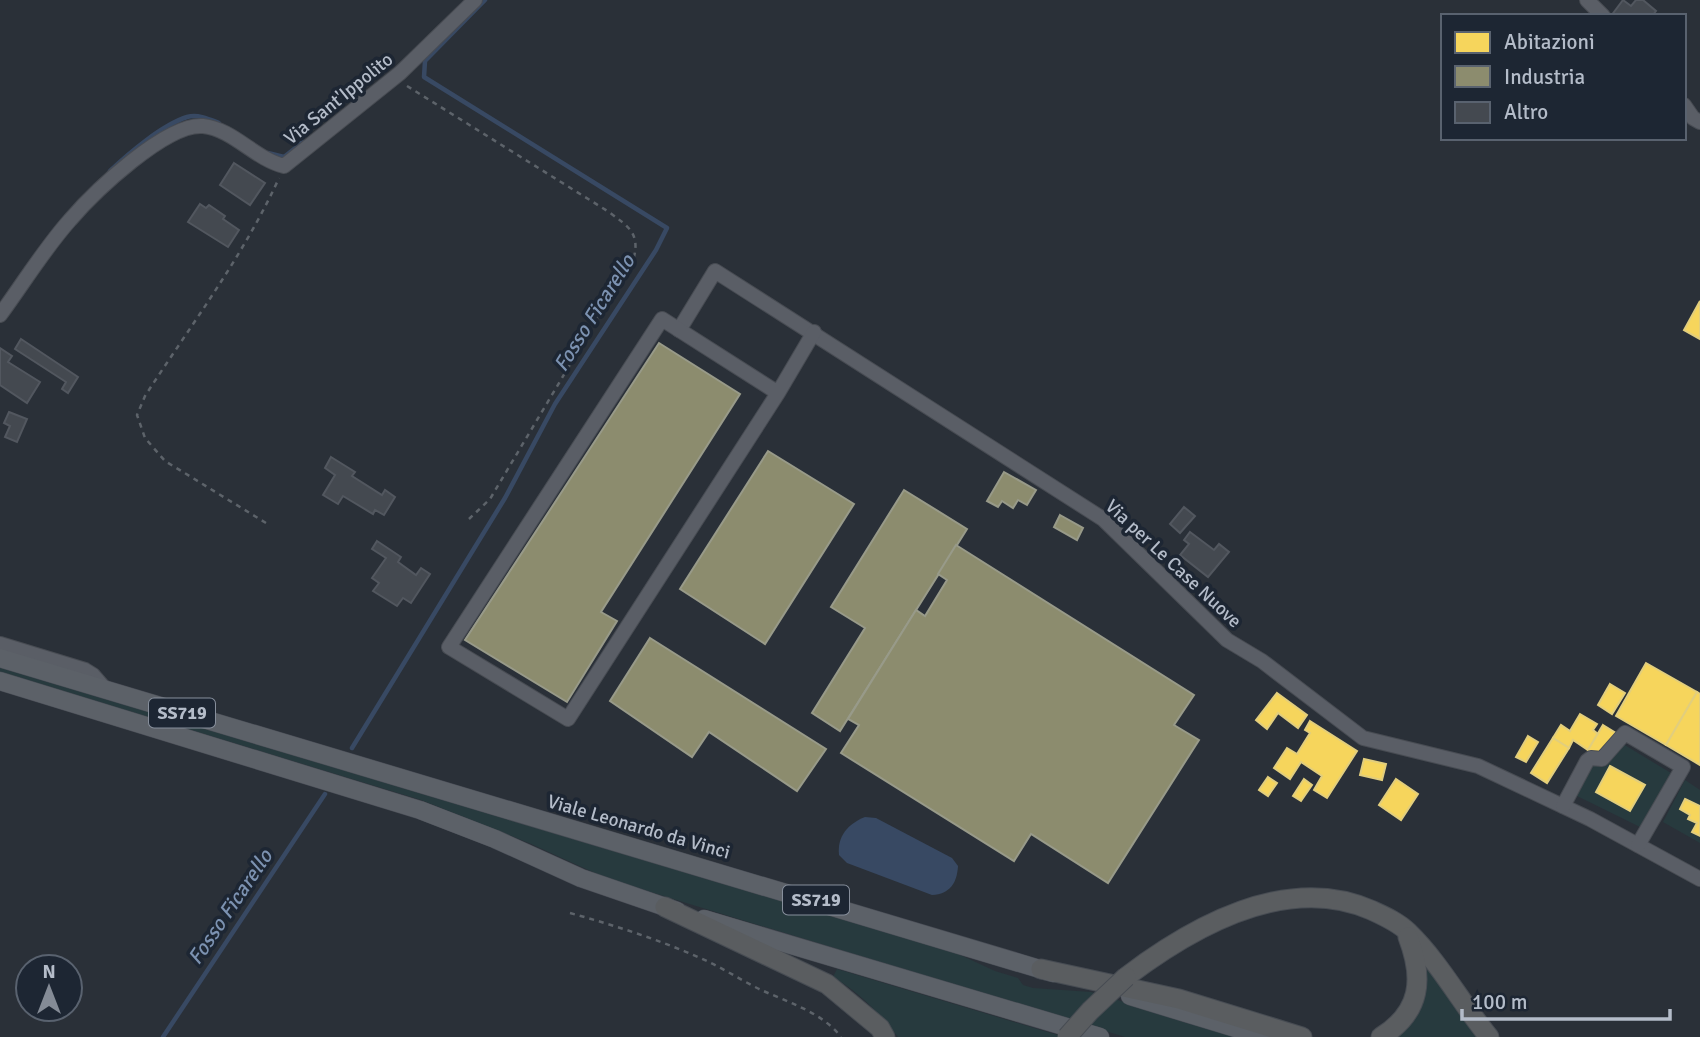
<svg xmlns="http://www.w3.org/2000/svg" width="1700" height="1037" font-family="Signika,sans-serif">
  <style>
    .green { fill: #273a3e }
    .water { fill: #384963 }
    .homes { fill: #f6d55c; stroke: #e2ce7d; stroke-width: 2 }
    .industry { fill: #8c8c6e; stroke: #989a89; stroke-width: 2 }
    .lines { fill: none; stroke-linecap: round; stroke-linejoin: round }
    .stream { stroke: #384963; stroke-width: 4.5 }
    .building { fill: #444950; stroke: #52575f; stroke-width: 2 }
    .minor-casing { stroke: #484c53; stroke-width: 16 }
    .major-casing { stroke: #484c55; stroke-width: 19 }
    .highway-casing { stroke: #474c53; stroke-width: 21 }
    .path { stroke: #5d636a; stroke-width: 2.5; stroke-dasharray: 5 5; stroke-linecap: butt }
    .minor { stroke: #5a5e66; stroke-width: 14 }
    .major { stroke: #5c6168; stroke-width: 18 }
    .highway { stroke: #5a5d60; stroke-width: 19 }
    .highway-bridge-casing { stroke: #474c53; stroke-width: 21; stroke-linecap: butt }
    .highway-bridge { stroke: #5a5d60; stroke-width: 19 }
    .labels { text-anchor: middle; stroke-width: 7; stroke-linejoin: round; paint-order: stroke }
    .shield { fill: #1d2633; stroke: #878f9c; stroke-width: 2 }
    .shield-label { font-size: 18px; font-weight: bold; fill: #b4bcc9 }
    .street-label { font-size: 19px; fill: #b4bcc9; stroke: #1d2633 }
    .water-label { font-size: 21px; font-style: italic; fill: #7c92b1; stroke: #1d2633 }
  </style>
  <rect width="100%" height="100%" fill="#2a3038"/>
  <g class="green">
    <polygon points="0,667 943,947 995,971 1018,978 1023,985 1033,988 1091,992 1240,1037 1125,1037 634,887 597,874 529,843 421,800 0,672"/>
    <polygon points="1618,741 1671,773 1640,827 1573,794 1591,760"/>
    <polygon points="1685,780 1700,790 1700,843 1663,822"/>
    <polygon points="1428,962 1481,1037 1393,1037 1423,989"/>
    <path d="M837,969L1064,1037H898C879,1013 859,992 833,977Z"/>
  </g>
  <path class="water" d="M865,817L876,818L952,858L958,866C957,883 950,894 932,895L847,863L839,855C837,836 848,824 865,817Z"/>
  <g class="homes">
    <polygon points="1700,301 1700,339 1684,330"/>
    <polygon points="1646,663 1697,692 1666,745 1616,716"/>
    <polygon points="1610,684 1625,693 1612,714 1598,705"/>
    <polygon points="1697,692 1700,694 1700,765 1666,745"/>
    <polygon points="1277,693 1307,715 1298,728 1278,713 1267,729 1256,720"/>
    <polygon points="1580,714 1597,724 1593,730 1598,734 1588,750 1573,740 1569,748 1553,738 1561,725 1570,731"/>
    <polygon points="1310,721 1357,751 1327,798 1314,790 1322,776 1301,762 1290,779 1274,768 1287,748 1297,754 1310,733 1305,730"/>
    <polygon points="1603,725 1616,733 1600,758 1588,750"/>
    <polygon points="1528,736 1538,742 1526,762 1516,757"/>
    <polygon points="1553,738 1569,748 1547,783 1531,773"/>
    <polygon points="1364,759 1386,764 1382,780 1360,775"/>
    <polygon points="1610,766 1645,785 1630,811 1596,792"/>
    <polygon points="1268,777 1277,783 1268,796 1259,790"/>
    <polygon points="1304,779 1312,785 1301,801 1293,796"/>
    <polygon points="1396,779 1418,794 1401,820 1379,805"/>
    <polygon points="1685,799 1700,806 1700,836 1692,832 1697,823 1688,819 1690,815 1680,809"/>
  </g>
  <g class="industry">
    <polygon points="659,343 740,394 601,612 617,621 567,702 465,640"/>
    <polygon points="768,451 854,504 765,644 680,589"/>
    <polygon points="1004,472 1036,490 1027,505 1018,500 1013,508 1002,501 998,507 987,501"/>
    <polygon points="904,490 967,529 840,731 812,713 865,628 831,607"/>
    <polygon points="1060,515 1083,528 1077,540 1054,527"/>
    <polygon points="956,545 1194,695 1174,725 1199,740 1108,883 1031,834 1014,861 841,753 859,725 848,719 916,610 925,616 947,580 938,574"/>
    <polygon points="650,638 826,749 797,791 709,732 692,757 610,701"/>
  </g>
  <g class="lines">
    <g class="stream">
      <polyline points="268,153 284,157 303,142"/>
      <path d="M110,171C129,153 162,125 187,117C198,114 209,119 219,123"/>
      <polyline points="352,748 505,498 555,404 656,250 667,228 424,77 425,61 485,0"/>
      <polyline points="163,1037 325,794"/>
    </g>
  </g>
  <g class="building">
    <polygon points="1623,0 1631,6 1636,0 1643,0 1656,11 1652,16 1611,16"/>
    <polygon points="234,163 265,183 250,205 220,185"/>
    <polygon points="200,204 206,208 209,205 225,216 223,219 239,230 228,247 188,222"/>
    <polygon points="21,339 78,377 68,393 62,389 66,382 15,349"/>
    <polygon points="0,348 12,356 8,362 40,382 27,403 0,385"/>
    <polygon points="9,412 27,419 17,442 5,437 10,426 4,423"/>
    <polygon points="331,457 355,472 352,476 382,495 385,490 395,497 384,515 375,510 373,514 343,496 338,504 323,495 335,475 325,468"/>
    <polygon points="1184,507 1195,516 1180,533 1170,524"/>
    <polygon points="1190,532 1214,550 1219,544 1229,552 1208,577 1180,555 1189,544 1184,540"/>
    <polygon points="377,541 401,557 398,562 416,575 421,568 430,574 411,603 403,598 397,606 373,591 379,583 372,578 386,558 372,549"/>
  </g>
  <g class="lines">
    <defs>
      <g id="minor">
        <polyline points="1587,0 1603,16"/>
        <polyline points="1684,105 1693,118 1700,122"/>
        <path d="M0,315C23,284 44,249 70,220C94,192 166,123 203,126C233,129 255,159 284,166L400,73L475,0"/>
        <polyline points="679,330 715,271 1103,519 1227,640 1262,661 1363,738 1478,766 1590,819 1700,879"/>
        <polyline points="778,393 662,319 449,647 568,719 778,393 814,332"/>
        <polyline points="0,644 85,670 93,675 106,690"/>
        <polyline points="1563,806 1587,761 1591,758 1602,759 1625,733 1683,767 1638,845"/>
      </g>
      <g id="major">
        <polyline points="0,658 1053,973"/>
        <polyline points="0,681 420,810 495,839 581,878 677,911"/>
        <polyline points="704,919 1100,1037"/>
        <polyline points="1130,996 1265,1037"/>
      </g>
      <g id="highway">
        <polyline points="665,907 827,984 880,1028 885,1037"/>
        <polyline points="1041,969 1179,999 1302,1037"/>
        <path d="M1126,977C1192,927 1287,873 1371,910C1384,916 1398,922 1408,932C1440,963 1461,1003 1489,1037"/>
        <path d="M1381,1037C1421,1012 1424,979 1408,937"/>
      </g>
    </defs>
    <use href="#minor" class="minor-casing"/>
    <use href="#major" class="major-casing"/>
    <use href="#highway" class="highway-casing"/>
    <g class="path">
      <path d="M407,86L609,212C627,226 640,232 634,257L490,499L469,519"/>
      <path d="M266,523L165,461L145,438L137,415L145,396C191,325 244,255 279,178"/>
      <path d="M570,913C617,926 663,941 707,961C724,969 741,980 759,989C787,1002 822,1012 841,1037"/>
    </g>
    <use href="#minor" class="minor"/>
    <use href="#major" class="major"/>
    <use href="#highway" class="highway"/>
    <defs>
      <polyline id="highway-bridge" points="1067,1037 1090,1011 1126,977"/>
    </defs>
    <use href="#highway-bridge" class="highway-bridge-casing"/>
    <use href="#highway-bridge" class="highway-bridge"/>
  </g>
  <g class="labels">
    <g class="shield">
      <rect x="149" y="698.5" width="66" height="29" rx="5"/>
      <rect x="783" y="885.5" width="66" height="29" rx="5"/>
    </g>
    <g class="shield-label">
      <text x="182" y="719">SS719</text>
      <text x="816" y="906">SS719</text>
    </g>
    <g class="street-label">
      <text transform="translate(338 98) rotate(-39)" y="7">Via Sant'Ippolito</text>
      <text transform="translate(1174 563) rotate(43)" y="7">Via per Le Case Nuove</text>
      <text transform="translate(639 826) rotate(16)" y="7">Viale Leonardo da Vinci</text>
    </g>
    <g class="water-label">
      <text transform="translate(594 313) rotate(-58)" y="7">Fosso Ficarello</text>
      <text transform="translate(230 907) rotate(-56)" y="7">Fosso Ficarello</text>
    </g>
  </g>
  <rect x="1441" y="14" width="245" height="126" fill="#1d2633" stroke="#59626f" stroke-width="2"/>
  <rect x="1455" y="32" width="35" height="21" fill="#f6d55c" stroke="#59626f" stroke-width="2"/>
  <text x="1504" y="49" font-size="21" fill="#b4bcc9">Abitazioni</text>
  <rect x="1455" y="66" width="35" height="21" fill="#8c8c6e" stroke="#59626f" stroke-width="2"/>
  <text x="1504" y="84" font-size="21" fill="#b4bcc9">Industria</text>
  <rect x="1455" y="102" width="35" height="21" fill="#444950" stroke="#59626f" stroke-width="2"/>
  <text x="1504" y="119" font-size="21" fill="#b4bcc9">Altro</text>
  <g transform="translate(49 988)"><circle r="33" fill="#1d2633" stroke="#59626f" stroke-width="2"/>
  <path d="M0-5L12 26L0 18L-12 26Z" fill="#848b96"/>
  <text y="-10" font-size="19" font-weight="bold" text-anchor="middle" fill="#b4bcc9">N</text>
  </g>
  <path d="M1462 1009v10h208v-10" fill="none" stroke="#b4bcc9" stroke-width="3.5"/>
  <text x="1472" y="1009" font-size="21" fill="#b4bcc9" stroke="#1d2633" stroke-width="5" paint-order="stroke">100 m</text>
</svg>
